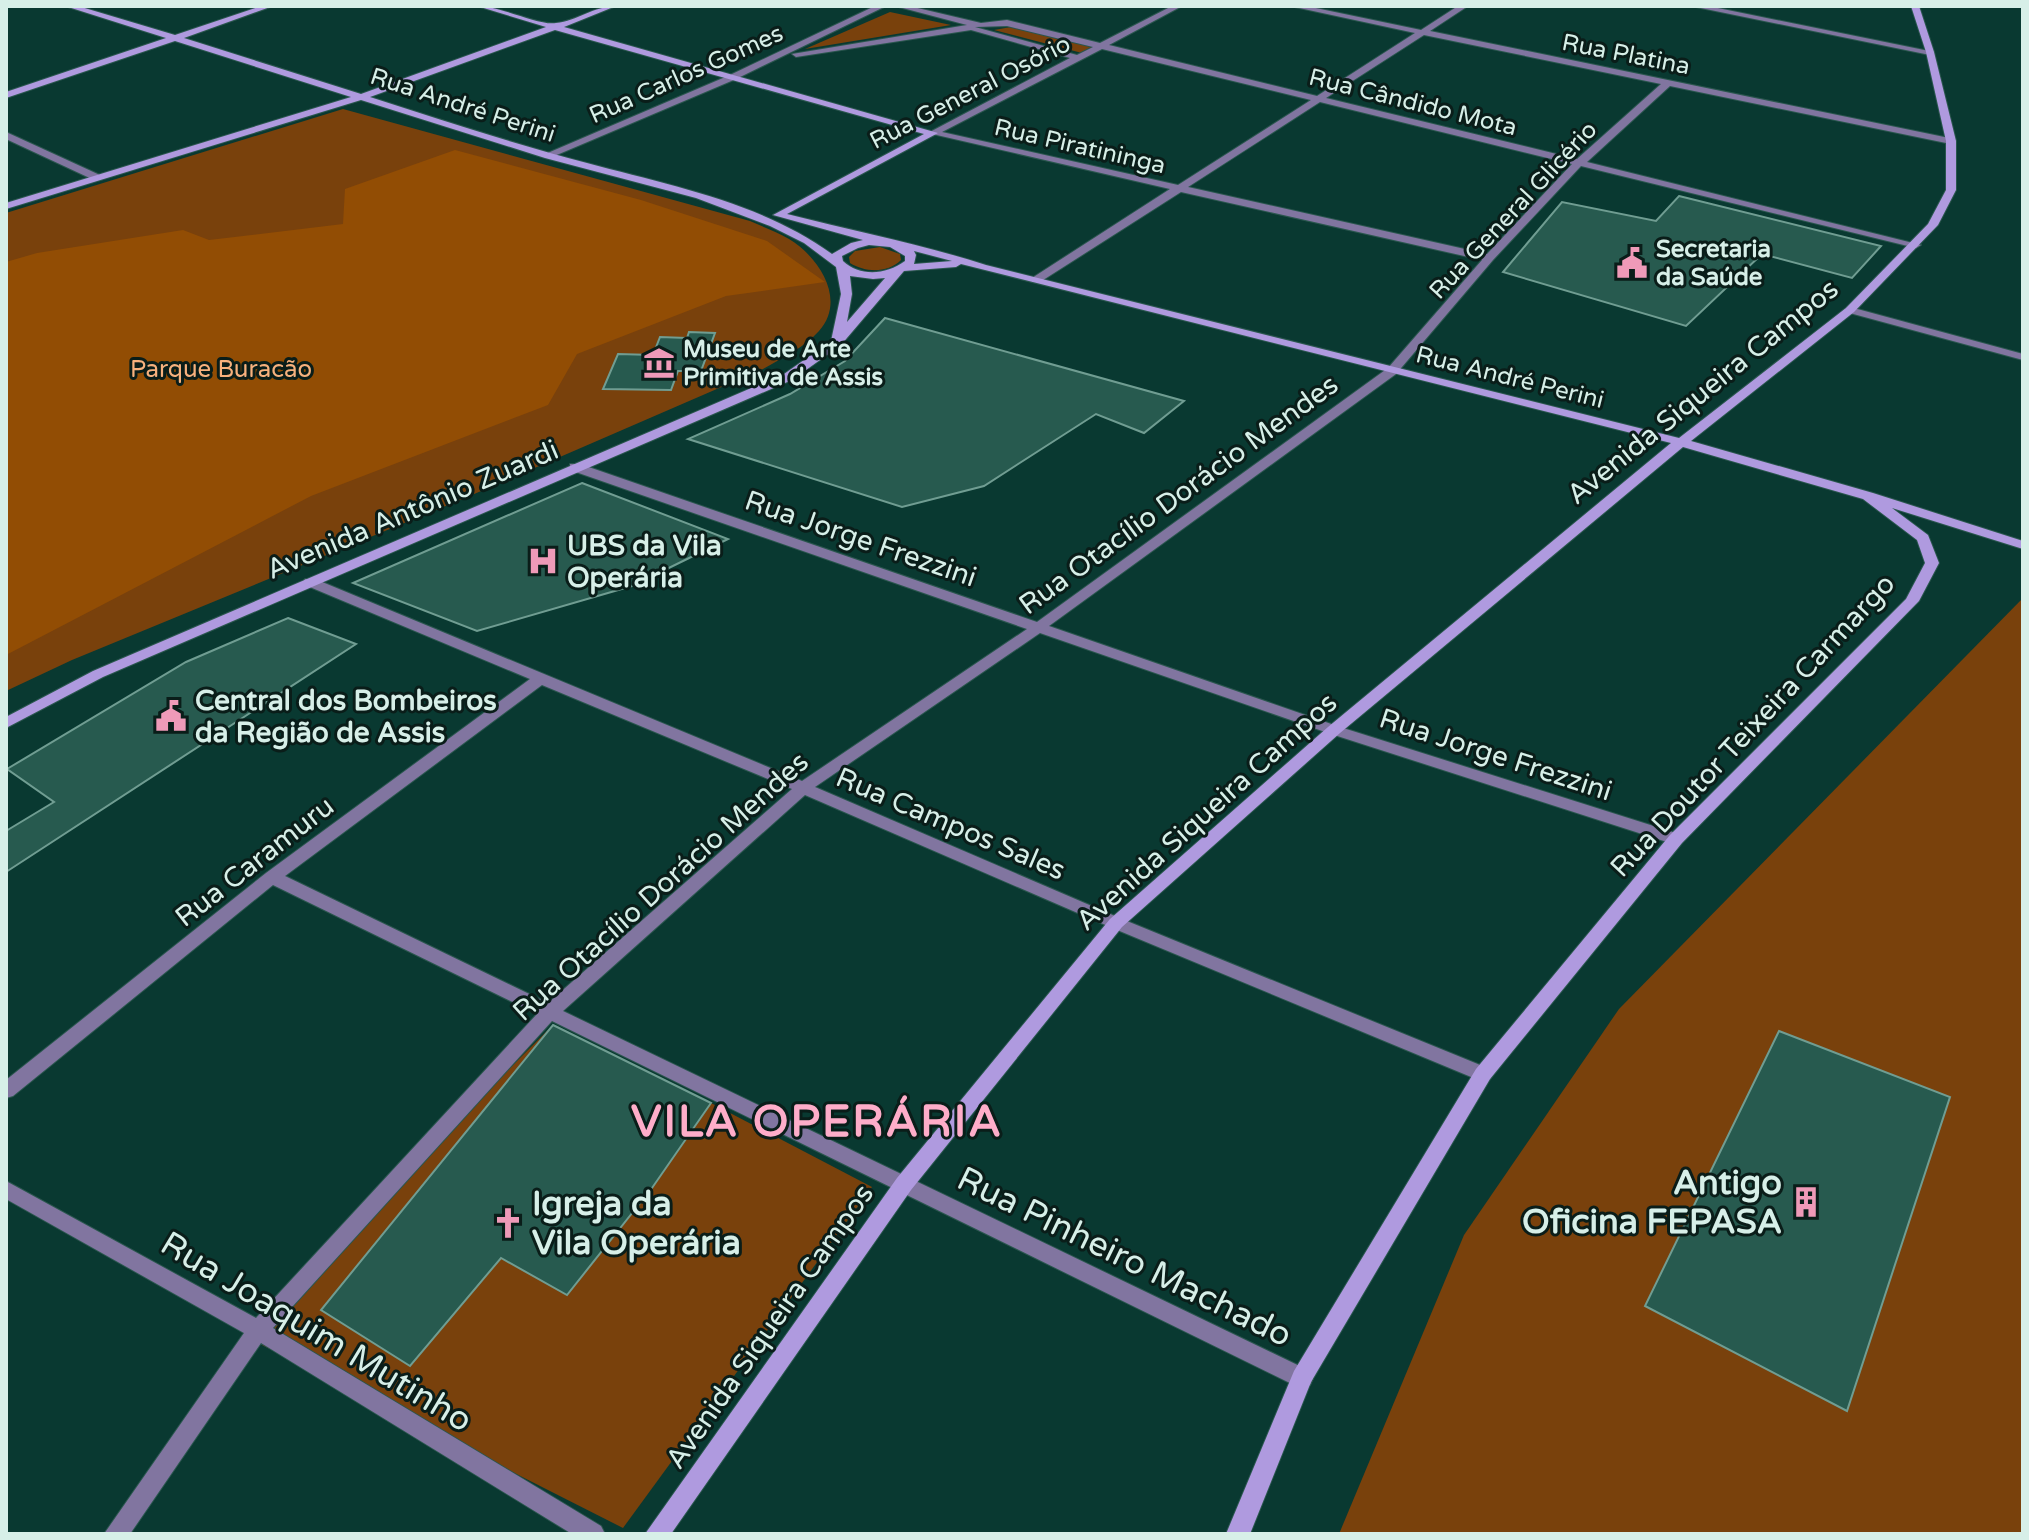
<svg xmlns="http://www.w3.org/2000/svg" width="2029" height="1540" font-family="'Varela Round',sans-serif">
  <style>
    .green { fill: #79410c }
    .forest { fill: #924d04 }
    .building { fill: #275a4f; stroke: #709d92; stroke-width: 2 }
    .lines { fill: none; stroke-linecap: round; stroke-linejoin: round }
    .street-casing { stroke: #2a564e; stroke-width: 2 }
    .secondary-casing { stroke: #2a564e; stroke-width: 2 }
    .street { fill: #8175a0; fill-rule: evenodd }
    .secondary { fill: #af9adf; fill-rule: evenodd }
    .labels { text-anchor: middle; stroke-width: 6; stroke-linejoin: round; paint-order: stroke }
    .far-street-label { font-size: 24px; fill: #d7efe8; stroke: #0a1d19 }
    .far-poi-label { font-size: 24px; font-weight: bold; fill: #d7efe8; stroke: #0a1d19; text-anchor: start }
    .far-park-label { font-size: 24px; fill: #f7b17d; stroke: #0a1d19 }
    .street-label { font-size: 28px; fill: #d7efe8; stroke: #0a1d19 }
    .poi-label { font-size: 28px; font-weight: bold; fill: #d7efe8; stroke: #0a1d19; text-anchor: start }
    .near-poi-label { font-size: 34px; font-weight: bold; fill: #d7efe8; stroke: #0a1d19; text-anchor: end }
    .near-street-label { font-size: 34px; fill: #d7efe8; stroke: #0a1d19 }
    .near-district-label { font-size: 44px; font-weight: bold; letter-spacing: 2px; fill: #feadc9; stroke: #0a1d19 }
  </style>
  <rect width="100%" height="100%" fill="#093931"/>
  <g class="green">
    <polygon points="890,12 951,25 805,49"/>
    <polygon points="1011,27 1092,47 1082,53 994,30"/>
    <path d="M343,109L750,221C763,227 777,232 789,239C819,257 847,300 819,331C804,348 782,358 763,369L465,498L72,660L6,691V213Z"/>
    <path d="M880,247L900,254L901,260C888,273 866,273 850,263L849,257L855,251Z"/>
    <polygon points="2023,598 2023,1534 1339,1534 1464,1235 1619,1009"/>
    <polygon points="553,1025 711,1103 872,1187 623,1528 254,1341 483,1095"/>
  </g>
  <polygon class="forest" points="455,150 641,200 767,241 825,282 726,296 577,354 548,405 311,496 6,655 6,262 37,253 183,230 209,240 343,224 345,189"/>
  <g class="building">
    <polygon points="1679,196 1881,246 1852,278 1762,254 1686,326 1503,272 1562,202 1656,221"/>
    <polygon points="885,318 1184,401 1144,433 1096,414 984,486 902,507 688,439 790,394 845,361"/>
    <polygon points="689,332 715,333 701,371 678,371 671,390 603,389 618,354 653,355 660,337 687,338"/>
    <polygon points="582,483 728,539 632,586 477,631 353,583"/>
    <polygon points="288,618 356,644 6,872 6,831 54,802 7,769 186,662"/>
    <polygon points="553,1025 711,1103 652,1188 567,1295 501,1258 410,1366 321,1310"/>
    <polygon points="1779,1031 1950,1097 1847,1411 1645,1306"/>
  </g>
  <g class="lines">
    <defs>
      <g id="street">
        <polygon points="875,6 886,6 736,79 552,157 543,155 730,75"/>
        <path d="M895,6H909L981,23L1007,20L1100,43L1172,6H1182L1109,45L1317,96L1415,33L1290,6H1306L1421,30L1458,6H1468L1430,31L1954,139L1956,141L1951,144L1670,86L1587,162L1921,245L1916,248L1581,166L1493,260L1396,374L1049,626L1340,727L1682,835L1684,839L1676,845L1670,843L1328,733L1040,633L815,787L1122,919L1490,1069L1492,1074L1490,1079L1483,1081L1476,1079L1110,927L805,795L563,1011L1310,1371L1313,1378L1310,1385L1302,1388L1294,1385L552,1021L273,1328L601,1526L605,1534H572L261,1343L130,1534H104L244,1333L6,1199V1181L256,1318L537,1014L273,885L13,1096L6,1098V1080L266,873L530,679L305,585L303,582L305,579H315L802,781L1027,629L570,470V464H580L1037,622L1388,368L1482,260L1181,192L1040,282H1032V278L1170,189L928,133L1070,58L971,30L796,57L792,54L967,25ZM1007,26L1093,47L1077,55L975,27ZM1424,35L1661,84L1577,159L1326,98ZM1102,49L1311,100L1178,185L942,132ZM1320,102L1572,164L1487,254L1188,187ZM542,685L792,789L548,1003L285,876Z"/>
        <polygon points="1691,6 1708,6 1934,52 1930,55"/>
        <polygon points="6,132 102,176 103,178 94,180 6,139"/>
        <polygon points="1850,307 2023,354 2023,360 1846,312 1844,310"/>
      </g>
      <path id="secondary" d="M65,6H78L175,35L261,6H273L184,38L361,94L546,27L477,6C501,6 539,26 556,23C577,21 594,6 616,6L564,27L938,133L787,214C854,231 921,244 986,265L1679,438L1846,308L1928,224L1946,190V141L1926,52L1911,6H1919L1934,52L1956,141V190L1938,225L1854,312L1691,441L1873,493L2023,541V549L1892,508L1928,535L1939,563L1919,601L1682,843L1490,1079L1311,1382L1250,1534H1226L1294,1371L1476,1069L1670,835L1906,599L1925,563L1917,540L1863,499L1683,447L1340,733L1122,927L911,1190L671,1534H645L897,1178L1110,919L1328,727L1671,443L961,264L956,267L904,271L841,345L792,380L103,677L6,728V717L93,671L784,374L831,341L841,294L836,267L804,243L770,226L696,198L545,158L361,100L6,209V203L351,97L175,41L6,98V92L166,38ZM555,30L924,134L773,215L863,240L851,243L832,254C760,202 672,186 587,163C514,144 442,120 370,97ZM869,245L890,247L905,256V261C886,275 860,277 843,261L842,256L858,248ZM914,251L952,261L914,264L916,255ZM850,276L873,279L885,278L847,322L852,294Z"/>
    </defs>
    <use href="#street" class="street-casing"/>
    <use href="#secondary" class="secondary-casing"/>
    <use href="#street" class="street"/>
    <use href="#secondary" class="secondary"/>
  </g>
  <defs>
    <symbol id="civic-bare" viewBox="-9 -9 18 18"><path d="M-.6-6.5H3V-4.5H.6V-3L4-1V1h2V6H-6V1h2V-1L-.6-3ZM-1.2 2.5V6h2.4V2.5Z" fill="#ef9ab8" stroke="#0a1d19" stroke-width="2.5" paint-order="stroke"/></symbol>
    <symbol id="museum-bare" viewBox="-9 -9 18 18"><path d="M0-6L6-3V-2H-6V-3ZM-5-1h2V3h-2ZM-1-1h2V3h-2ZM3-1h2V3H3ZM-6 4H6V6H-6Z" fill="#ef9ab8" stroke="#0a1d19" stroke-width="2.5" paint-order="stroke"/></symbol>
    <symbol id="hospital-bare" viewBox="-9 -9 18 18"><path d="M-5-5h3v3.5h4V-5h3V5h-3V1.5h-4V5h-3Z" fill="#ef9ab8" stroke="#0a1d19" stroke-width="2.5" paint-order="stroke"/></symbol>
    <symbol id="building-bare" viewBox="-9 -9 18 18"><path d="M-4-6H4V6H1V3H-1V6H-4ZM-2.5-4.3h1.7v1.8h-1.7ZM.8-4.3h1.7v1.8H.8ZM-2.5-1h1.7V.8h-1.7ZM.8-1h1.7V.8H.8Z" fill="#ef9ab8" stroke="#0a1d19" stroke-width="2.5" paint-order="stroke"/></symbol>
    <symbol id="church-bare" viewBox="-9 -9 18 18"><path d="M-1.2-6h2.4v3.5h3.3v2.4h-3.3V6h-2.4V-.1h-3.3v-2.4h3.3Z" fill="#ef9ab8" stroke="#0a1d19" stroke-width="2.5" paint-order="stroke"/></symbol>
  </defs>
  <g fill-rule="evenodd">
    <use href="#civic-bare" x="1610" y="241" width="44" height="44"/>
    <use href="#museum-bare" x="637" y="341" width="44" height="44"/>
    <use href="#hospital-bare" x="521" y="539" width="44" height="44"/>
    <use href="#civic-bare" x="149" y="694" width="44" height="44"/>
    <use href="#building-bare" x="1784" y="1180" width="44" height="44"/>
    <use href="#church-bare" x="486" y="1201" width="44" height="44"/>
  </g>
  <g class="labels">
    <g class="far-street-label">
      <text transform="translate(1626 54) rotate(11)" y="8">Rua Platina</text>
      <text transform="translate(686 74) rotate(-24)" y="8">Rua Carlos Gomes</text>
      <text transform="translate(970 92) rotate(-27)" y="8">Rua General Osório</text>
      <text transform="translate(1413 102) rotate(14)" y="8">Rua Cândido Mota</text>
      <text transform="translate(463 105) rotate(18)" y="8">Rua André Perini</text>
      <text transform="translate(1080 146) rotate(13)" y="8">Rua Piratininga</text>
      <text transform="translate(1513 210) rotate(-47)" y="8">Rua General Glicério</text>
      <text transform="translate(1510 377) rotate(14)" y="8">Rua André Perini</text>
    </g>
    <g class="far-poi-label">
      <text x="1656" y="257">Secretaria<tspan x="1656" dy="28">da Saúde</tspan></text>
      <text x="683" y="357">Museu de Arte<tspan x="683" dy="28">Primitiva de Assis</tspan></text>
    </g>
    <g class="far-park-label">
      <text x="221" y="377">Parque Buracão</text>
    </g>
    <g class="street-label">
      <text transform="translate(1702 391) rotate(-39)" y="10">Avenida Siqueira Campos</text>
      <text transform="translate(1178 494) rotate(-36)" y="10">Rua Otacílio Dorácio Mendes</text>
      <text transform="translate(412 509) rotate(-23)" y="10">Avenida Antônio Zuardi</text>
      <text transform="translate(861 538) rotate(19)" y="10">Rua Jorge Frezzini</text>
      <text transform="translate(1752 725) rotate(-47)" y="10">Rua Doutor Teixeira Carmargo</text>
      <text transform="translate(1496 754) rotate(18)" y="10">Rua Jorge Frezzini</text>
      <text transform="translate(1206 811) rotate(-42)" y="10">Avenida Siqueira Campos</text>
      <text transform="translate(951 823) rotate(23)" y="10">Rua Campos Sales</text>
      <text transform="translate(254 861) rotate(-38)" y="10">Rua Caramuru</text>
      <text transform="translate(660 886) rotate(-42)" y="10">Rua Otacílio Dorácio Mendes</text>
      <text transform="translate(769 1326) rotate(-55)" y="10">Avenida Siqueira Campos</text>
    </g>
    <g class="poi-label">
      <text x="567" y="555">UBS da Vila<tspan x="567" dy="32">Operária</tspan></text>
      <text x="195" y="710">Central dos Bombeiros<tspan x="195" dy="32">da Região de Assis</tspan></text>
    </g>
    <g class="near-poi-label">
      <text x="1782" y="1194">Antigo<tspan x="1782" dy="39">Oficina FEPASA</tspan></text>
      <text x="532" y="1215" text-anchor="start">Igreja da<tspan x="532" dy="39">Vila Operária</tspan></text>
    </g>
    <g class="near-street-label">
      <text transform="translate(1125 1256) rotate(26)" y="12">Rua Pinheiro Machado</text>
      <text transform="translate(317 1331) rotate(31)" y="12">Rua Joaquim Mutinho</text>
    </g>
    <g class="near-district-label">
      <text x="817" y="1136">VILA OPERÁRIA</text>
    </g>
  </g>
  <rect width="2029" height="1540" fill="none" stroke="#d7efe8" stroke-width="16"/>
</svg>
